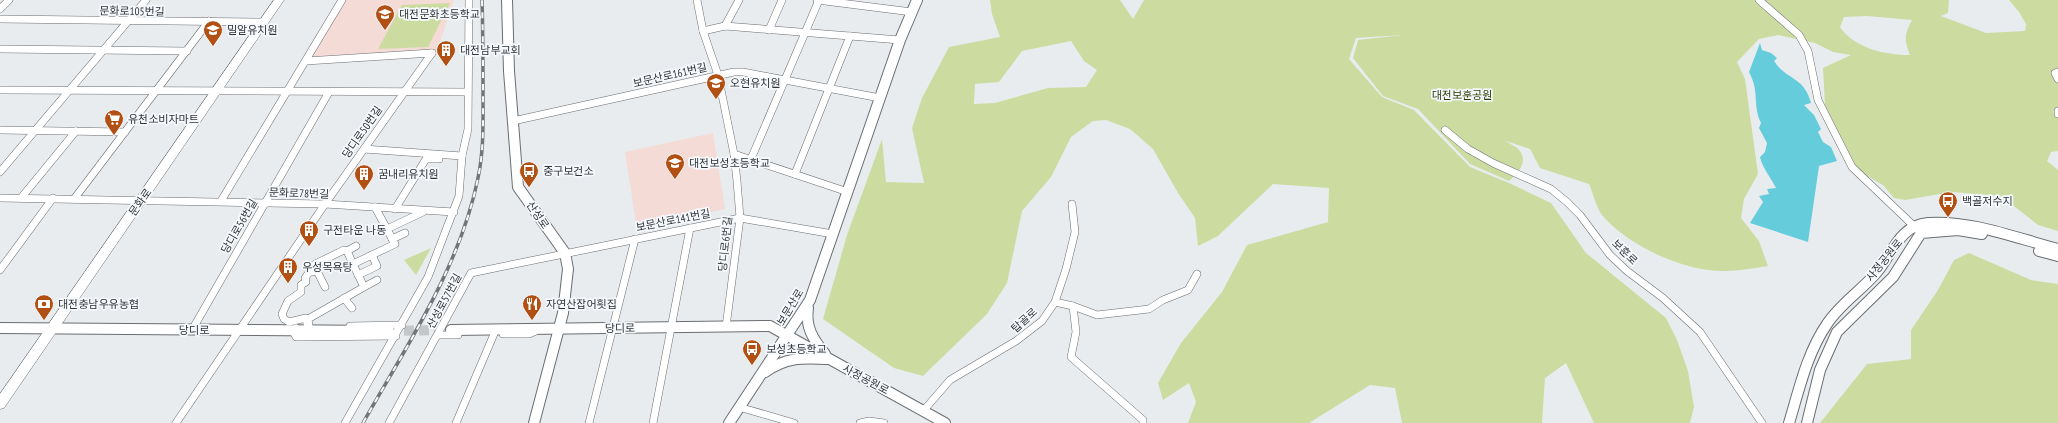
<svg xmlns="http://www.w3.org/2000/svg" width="2058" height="423" font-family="'PT Sans Narrow','Noto Sans KR',sans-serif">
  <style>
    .industrial { fill: #f5dbd5 }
    .green { fill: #ccdca1; fill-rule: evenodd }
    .water { fill: #64ccdb }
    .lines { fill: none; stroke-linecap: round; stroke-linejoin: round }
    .secondary-tunnel { stroke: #c4c7ca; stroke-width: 10; stroke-dasharray: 10 5; stroke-linecap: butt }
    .street-casing { stroke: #6a6d71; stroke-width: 8 }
    .secondary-casing { stroke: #6a6d71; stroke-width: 12 }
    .primary-casing { stroke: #6a6d71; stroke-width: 1 }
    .street { stroke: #fff; stroke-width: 7 }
    .secondary { stroke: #fff; stroke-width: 10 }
    .primary { fill: #fff; fill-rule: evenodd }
    .rail-casing { stroke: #727476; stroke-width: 3.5 }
    .rail { stroke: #f5f9fd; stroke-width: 2; stroke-dasharray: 6; stroke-linecap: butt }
    .labels { text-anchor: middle; stroke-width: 3.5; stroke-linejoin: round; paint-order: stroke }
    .street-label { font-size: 11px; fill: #323435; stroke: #f5f9fd }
    .poi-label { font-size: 11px; fill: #323435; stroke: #f5f9fd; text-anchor: start }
    .park-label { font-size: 11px; fill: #303b02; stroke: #f5f9fd }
  </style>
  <rect width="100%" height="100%" fill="#e8ecef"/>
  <g class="industrial">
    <polygon points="345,0 454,0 437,51 308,60"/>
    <polygon points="713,133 725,209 637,229 625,152"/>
  </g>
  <g class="green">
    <path d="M990,0H1120L1133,19L1144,0H1949L1948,13L1941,16L1986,33L2025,31L2026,24L2019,12L2009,0H2058V151L2051,152L2047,161L2058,170V231L2038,225L2001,196L1952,192L1905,200L1894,198L1884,186L1858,170L1825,105L1823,68L1851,55L1833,52L1815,43L1778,35L1759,39L1737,62L1745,79L1758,174L1744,199L1741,218L1759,241L1768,266C1754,268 1739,271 1725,271C1685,272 1628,246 1602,215C1596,207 1593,193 1589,184L1540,168L1530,149L1506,141C1509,144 1516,146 1519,150C1529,161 1518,174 1509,181L1470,164L1418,109L1383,96L1353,58L1358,40L1403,35L1356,38L1349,59L1382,97L1414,110L1470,167L1509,183L1551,203L1586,253L1666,318L1677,340L1688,371L1694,407L1690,423H1594L1566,363L1545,378L1542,423H1402L1395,388L1370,385L1309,423H1188L1196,402L1189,383L1163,400L1158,383L1181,343L1222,292L1247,245L1328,222L1329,188L1273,184L1218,236L1198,246L1195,218L1178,193L1153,149L1130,129L1106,120L1093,121L1071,137L1051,177L1022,211L1007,283L987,314L923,376L894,368L823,319L847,235L882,139L886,182L924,183L912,128L922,98L949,47L1000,37L992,14ZM1867,16L1912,20C1904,35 1904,39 1910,55C1885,55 1854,48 1840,27L1844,17ZM1071,41L1084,61L1097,70L1086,87L1048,88L995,103L974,104L975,84L999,82L1022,51Z"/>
    <polygon points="450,3 428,47 378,49 402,5"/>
    <polygon points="431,248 416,275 404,260"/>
    <polygon points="1969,253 2031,280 2058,284 2058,423 1820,423 1867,364 1911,359 1911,330 1938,290 1954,260"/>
  </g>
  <path class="water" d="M1760,43L1762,50L1771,53L1777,58L1774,61C1787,81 1804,76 1811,103L1804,105L1814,115L1821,129L1818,132L1823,142L1831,147L1837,161L1819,166L1808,242L1750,223L1763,202L1759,196L1769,194L1767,189L1776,188C1771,178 1762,167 1760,157L1765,152L1767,143L1759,128L1761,123C1752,104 1760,92 1749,72Z"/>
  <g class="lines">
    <polyline class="secondary-tunnel" points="389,331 451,330"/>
    <defs>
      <g id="street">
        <polyline points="697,0 703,31 718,75 734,154 737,181 740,218 726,327"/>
        <polyline points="817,0 912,12"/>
        <polyline points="1759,0 1799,35 1808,51 1818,100 1852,167 1917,229"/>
        <polyline points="0,9 9,0"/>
        <polyline points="0,19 264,22"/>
        <polyline points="725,26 739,0"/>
        <polyline points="769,30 782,0"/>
        <polyline points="703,31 725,26 900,40"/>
        <polyline points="0,49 187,51"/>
        <polyline points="306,61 432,53"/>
        <polyline points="2058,72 2055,73 2058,79"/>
        <polyline points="0,90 467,92"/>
        <polyline points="2058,111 2058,114"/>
        <polyline points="513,121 734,72 743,72 880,98"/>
        <polyline points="0,130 125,132"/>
        <polyline points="1445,130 1468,149 1493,163 1551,189 1567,202 1580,215 1610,255 1627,271 1663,298 1700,332 1762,423"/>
        <polyline points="364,149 462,156"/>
        <polyline points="734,154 848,192"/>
        <polyline points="751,159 819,0"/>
        <polyline points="0,172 146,0"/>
        <polyline points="795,174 850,36"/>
        <polyline points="0,198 325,204 454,212"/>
        <polyline points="21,198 76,131"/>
        <polyline points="74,199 209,21"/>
        <polyline points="221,201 342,0"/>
        <polyline points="395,209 426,159 439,159"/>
        <polyline points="387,229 423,212"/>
        <polyline points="392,239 405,233"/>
        <polyline points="353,264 347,251 356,246"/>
        <polyline points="0,270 53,198"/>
        <polyline points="312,272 317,271 325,287"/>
        <polyline points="358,275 377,266 372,255"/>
        <polyline points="364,287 377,280"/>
        <polyline points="344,298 352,308"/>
        <polyline points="1055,302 1073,306 1097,315 1149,309 1163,300 1188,290 1197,274"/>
        <polyline points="1073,306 1076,332 1071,357 1143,420 1143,423"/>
        <polyline points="307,324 306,318 289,322 284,319 282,314 288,301 301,292 301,285 306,282 305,278 315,264 344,250 347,251"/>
        <polyline points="309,326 308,319 364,287 353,264 395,244 375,207"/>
        <polyline points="350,326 402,325"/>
        <polyline points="296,328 293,331 296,337 396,336"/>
        <polyline points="192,330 329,92"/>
        <polyline points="503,334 529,334 538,330"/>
        <polyline points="438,335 458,335"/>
        <polyline points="739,407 794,423"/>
        <polyline points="924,410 950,380 1016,341 1042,321 1055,302 1066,269 1075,232 1072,204"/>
        <polyline points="176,423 325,204 432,53"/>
        <polyline points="345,423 428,277 459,196 462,156 468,129 469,0"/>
        <polyline points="389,423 471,273 740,218 833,234"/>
        <polyline points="456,423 494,334"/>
        <polyline points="589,423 635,239"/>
        <polyline points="653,423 690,228"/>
        <polyline points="860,423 869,421 884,423"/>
      </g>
      <g id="secondary">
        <polyline points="507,0 509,71 518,187 565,253 568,269 563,313 534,423"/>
        <polyline points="2039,251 2058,256"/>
        <path d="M808,308C805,327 813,339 825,354"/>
        <polyline points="0,328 389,331"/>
        <polyline points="451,330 770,326 945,423"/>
        <path d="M765,372C787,357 801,358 827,359"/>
        <polyline points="729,423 810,300 900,40 917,0"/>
        <path d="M1789,423C1799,390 1807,353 1827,324C1840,304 1862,290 1877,272C1892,254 1900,225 1928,223C1971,220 2016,238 2058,249"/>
        <polyline points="1807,423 1820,370 1837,332 1893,277 1921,233 1958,230 1982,234"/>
      </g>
      <polygon id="primary" points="274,0 284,0 4,408 0,409 0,394"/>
    </defs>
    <use href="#street" class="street-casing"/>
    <use href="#secondary" class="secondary-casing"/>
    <use href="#primary" class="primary-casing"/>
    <use href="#street" class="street"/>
    <use href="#secondary" class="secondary"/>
    <use href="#primary" class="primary"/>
    <defs>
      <path id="rail" d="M363,423C407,345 460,267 478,178C484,150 483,122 483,94C483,62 483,31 482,0"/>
    </defs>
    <use href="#rail" class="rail-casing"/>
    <use href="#rail" class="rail"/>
  </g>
  <defs>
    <symbol id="school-pin" viewBox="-11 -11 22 30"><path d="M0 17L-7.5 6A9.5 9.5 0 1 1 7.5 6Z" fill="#b25013" stroke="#f5f9fd"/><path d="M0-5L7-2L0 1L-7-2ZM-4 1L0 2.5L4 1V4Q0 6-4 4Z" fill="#fff"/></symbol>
    <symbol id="building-pin" viewBox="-11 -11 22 30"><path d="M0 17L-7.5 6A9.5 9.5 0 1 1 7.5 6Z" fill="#b25013" stroke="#f5f9fd"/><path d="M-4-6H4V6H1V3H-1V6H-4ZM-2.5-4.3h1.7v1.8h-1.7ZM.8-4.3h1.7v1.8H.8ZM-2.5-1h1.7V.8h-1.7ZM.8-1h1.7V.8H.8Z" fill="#fff"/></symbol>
    <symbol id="supermarket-pin" viewBox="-11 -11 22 30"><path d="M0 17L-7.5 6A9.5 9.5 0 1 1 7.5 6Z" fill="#b25013" stroke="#f5f9fd"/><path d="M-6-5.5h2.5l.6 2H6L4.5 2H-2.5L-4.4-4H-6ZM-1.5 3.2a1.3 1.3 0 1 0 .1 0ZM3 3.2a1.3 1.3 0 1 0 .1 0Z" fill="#fff"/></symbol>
    <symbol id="bus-pin" viewBox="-11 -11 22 30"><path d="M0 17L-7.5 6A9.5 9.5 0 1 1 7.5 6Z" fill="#b25013" stroke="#f5f9fd"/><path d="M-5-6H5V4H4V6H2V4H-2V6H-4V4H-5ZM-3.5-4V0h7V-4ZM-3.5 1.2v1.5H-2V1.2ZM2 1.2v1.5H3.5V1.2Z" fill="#fff"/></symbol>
    <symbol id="bank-pin" viewBox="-11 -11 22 30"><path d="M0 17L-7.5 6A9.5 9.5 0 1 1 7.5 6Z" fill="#b25013" stroke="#f5f9fd"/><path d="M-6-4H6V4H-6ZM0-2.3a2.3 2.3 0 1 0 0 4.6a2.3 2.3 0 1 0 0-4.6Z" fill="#fff"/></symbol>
    <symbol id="restaurant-pin" viewBox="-11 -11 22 30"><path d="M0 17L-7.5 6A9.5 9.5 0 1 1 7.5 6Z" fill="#b25013" stroke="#f5f9fd"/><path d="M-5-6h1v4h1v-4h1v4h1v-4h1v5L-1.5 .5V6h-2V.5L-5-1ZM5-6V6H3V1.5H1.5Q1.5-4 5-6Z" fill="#fff"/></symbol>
  </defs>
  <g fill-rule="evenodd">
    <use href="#school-pin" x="374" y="3" width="22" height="30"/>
    <use href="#school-pin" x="202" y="19" width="22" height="30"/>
    <use href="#building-pin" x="435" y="39" width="22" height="30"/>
    <use href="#school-pin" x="705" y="72" width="22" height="30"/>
    <use href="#supermarket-pin" x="103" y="108" width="22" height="30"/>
    <use href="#school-pin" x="664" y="152" width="22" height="30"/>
    <use href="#bus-pin" x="518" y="160" width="22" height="30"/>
    <use href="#building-pin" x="353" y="163" width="22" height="30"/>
    <use href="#bus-pin" x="1937" y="190" width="22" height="30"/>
    <use href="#building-pin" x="298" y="219" width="22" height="30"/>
    <use href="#building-pin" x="277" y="256" width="22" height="30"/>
    <use href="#bank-pin" x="33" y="293" width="22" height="30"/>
    <use href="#restaurant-pin" x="521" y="293" width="22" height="30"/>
    <use href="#bus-pin" x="741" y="338" width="22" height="30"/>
  </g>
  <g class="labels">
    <g class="street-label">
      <text transform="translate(132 11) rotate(1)" y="4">문화로105번길</text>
      <text transform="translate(670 75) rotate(-13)" y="4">보문산로161번길</text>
      <text transform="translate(362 132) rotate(-55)" y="4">당디로50번길</text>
      <text transform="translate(299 193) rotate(2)" y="4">문화로78번길</text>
      <text transform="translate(140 202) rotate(-55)" y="4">문화로</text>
      <text transform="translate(538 215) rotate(55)" y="4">산성로</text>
      <text transform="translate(673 220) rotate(-11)" y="4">보문산로141번길</text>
      <text transform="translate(239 226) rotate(-60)" y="4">당디로56번길</text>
      <text transform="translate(725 244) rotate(-84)" y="4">당디로6번길</text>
      <text transform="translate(1625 252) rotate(44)" y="4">보훈로</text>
      <text transform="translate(1884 260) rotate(-51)" y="4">사정공원로</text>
      <text transform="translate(444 301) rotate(-62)" y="4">산성로57번길</text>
      <text transform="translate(790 307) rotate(-59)" y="4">보문산로</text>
      <text transform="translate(1024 320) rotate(-42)" y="4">탑골로</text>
      <text transform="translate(620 328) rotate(-1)" y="4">당디로</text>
      <text x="194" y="334">당디로</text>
      <text transform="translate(866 379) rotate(28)" y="4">사정공원로</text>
    </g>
    <g class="poi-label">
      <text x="399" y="18">대전문화초등학교</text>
      <text x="227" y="34">밀알유치원</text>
      <text x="460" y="54">대전남부교회</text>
      <text x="730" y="87">오현유치원</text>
      <text x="128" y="123">유천소비자마트</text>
      <text x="689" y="167">대전보성초등학교</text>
      <text x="543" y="175">중구보건소</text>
      <text x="378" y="178">꿈내리유치원</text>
      <text x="1962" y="205">백골저수지</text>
      <text x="323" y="234">구전타운 나동</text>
      <text x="302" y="271">우성목욕탕</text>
      <text x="58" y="308">대전충남우유농협</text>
      <text x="546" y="308">자연산잡어횟집</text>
      <text x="766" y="353">보성초등학교</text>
    </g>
    <g class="park-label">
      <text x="1462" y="99">대전보훈공원</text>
    </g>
  </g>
</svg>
